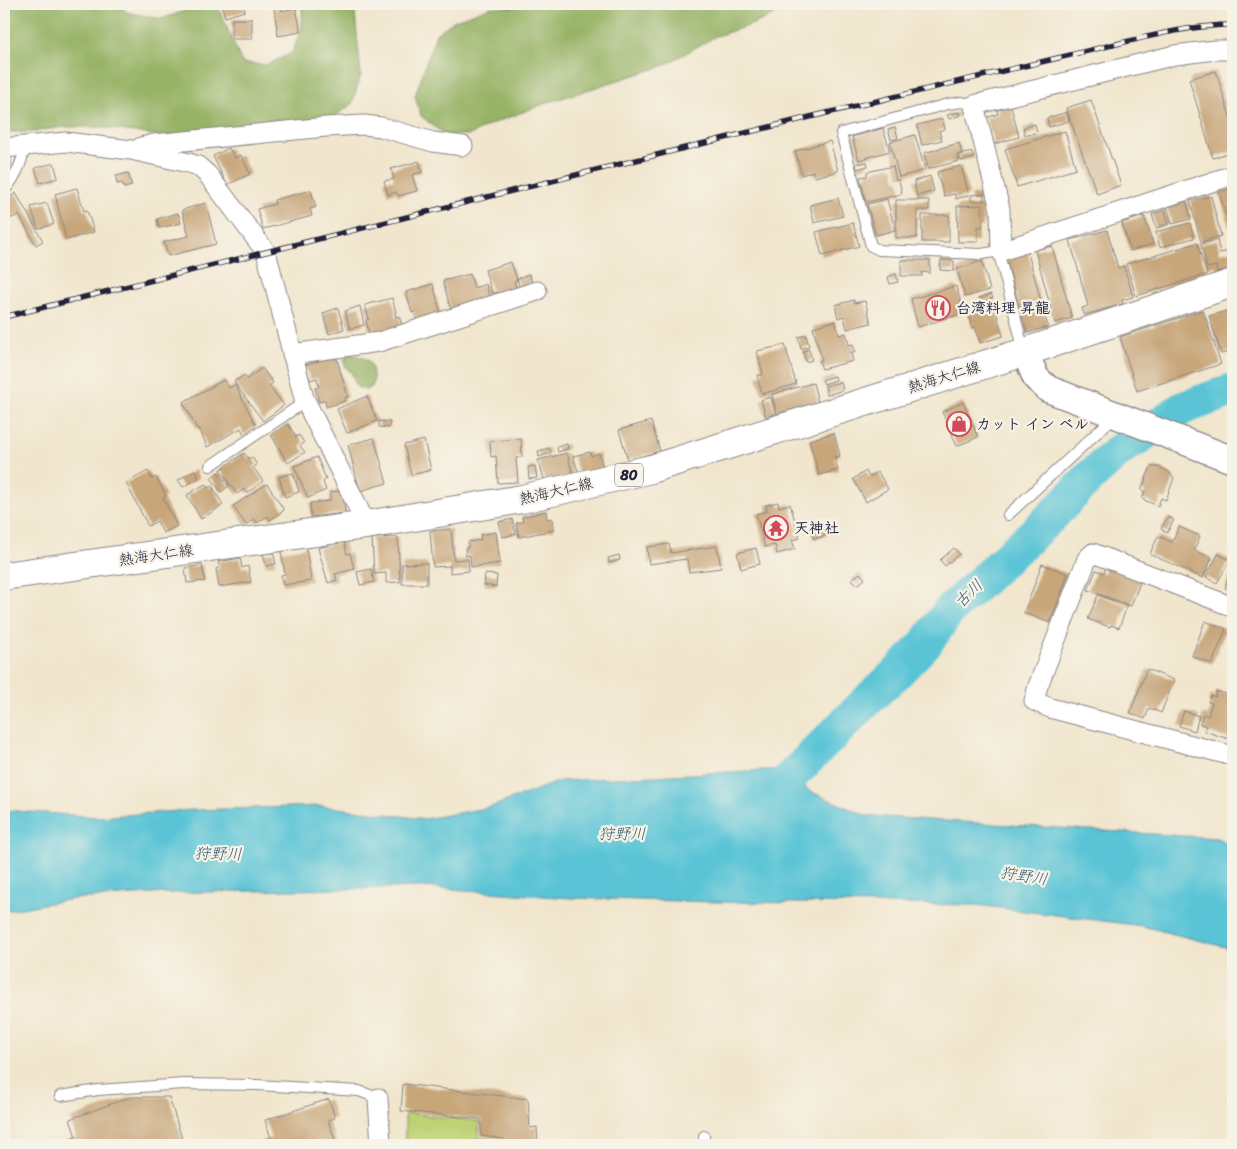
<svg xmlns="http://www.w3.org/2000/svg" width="1237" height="1149" font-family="Sriracha,'Klee One',sans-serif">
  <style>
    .green { fill: #bfd174; stroke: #707a58 }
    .forest { fill: #97b366; stroke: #5c6a50 }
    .water { fill: #5ac4d6; stroke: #3e7388 }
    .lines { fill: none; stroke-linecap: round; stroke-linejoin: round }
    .river { stroke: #5ac4d6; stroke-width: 34 }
    .building { fill: #c7a67a }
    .lane-casing { stroke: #8a8484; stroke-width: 12 }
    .street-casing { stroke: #8a8484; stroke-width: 21 }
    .secondary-casing { stroke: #8a8484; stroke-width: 29 }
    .primary-casing { stroke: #8a8484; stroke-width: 30 }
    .lane { stroke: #fff; stroke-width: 10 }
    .street { stroke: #fff; stroke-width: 19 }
    .secondary { stroke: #fff; stroke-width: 26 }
    .primary { stroke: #fff; stroke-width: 28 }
    .rail-casing { stroke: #22223b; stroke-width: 5.5 }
    .rail { stroke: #f7f3e8; stroke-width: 4; stroke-dasharray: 11; stroke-linecap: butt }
    .labels { text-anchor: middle; stroke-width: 4.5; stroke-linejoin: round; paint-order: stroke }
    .shield { fill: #f7f3e8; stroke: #62616f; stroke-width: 1 }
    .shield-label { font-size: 14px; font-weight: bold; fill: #22223b }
    .poi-label { font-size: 15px; font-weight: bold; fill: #22223b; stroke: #f7f3e8; text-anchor: start }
    .street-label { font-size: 15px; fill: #22223b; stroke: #f7f3e8 }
    .water-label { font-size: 16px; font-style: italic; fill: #365b71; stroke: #f7f3e8 }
  </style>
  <rect width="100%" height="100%" fill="#f7f3e8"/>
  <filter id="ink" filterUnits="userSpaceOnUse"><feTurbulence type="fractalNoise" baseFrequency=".02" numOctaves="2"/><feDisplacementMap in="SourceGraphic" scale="10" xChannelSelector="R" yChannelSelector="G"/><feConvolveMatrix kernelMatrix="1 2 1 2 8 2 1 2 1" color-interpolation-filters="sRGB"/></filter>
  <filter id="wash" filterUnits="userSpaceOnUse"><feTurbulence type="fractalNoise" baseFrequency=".0096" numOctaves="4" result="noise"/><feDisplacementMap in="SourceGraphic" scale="20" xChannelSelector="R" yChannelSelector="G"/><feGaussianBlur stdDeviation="1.12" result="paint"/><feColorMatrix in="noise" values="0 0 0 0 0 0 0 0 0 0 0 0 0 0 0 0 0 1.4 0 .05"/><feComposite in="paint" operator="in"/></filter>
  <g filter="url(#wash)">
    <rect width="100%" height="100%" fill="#f1e6cd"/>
    <polygon class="green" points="405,1113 479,1121 479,1138 502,1141 502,1145 405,1145"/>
    <g class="forest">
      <polygon points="4,4 121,4 126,12 162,19 204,4 217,4 242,63 266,65 292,53 302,27 302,4 351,4 355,13 361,75 352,104 328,121 173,138 100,127 63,127 31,132 4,132"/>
      <polygon points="520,4 799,4 751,25 716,36 663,66 549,102 489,125 470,135 445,135 421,116 415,96 436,34 455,20 491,7 513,7"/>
      <path d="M351,354C366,359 371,358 373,374C373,380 374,382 372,387L366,390L357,387L352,374L345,366L344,361L346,357Z"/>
    </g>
    <polygon class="water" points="785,769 800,780 809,791 867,816 1217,838 1233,846 1233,949 1142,926 976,905 715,902 570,898 423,887 167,893 73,899 4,911 4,810 97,817 192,810 322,806 425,819 491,807 560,781"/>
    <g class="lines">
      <polyline class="river" points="760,807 877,691 897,673 926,643 949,611 1049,519 1092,475 1120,450 1183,408 1233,390"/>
    </g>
    <g id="blocks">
      <g class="building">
        <polygon points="221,4 243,4 245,11 225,17"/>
        <polygon points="282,7 282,11 296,8 301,32 278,36 274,9"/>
        <rect x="232" y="19" width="20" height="20"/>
        <polygon points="1216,71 1233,127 1233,151 1213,158 1189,79"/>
        <polygon points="1091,100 1121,185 1097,194 1066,108"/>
        <polygon points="1011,106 1019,137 994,144 986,118 998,114 997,110"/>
        <polygon points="960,112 961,115 949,119 947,115"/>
        <polygon points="1067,112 1069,121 1049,127 1047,118"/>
        <polygon points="942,119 945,129 939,131 942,140 922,145 917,125"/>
        <polygon points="1035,124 1037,132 1025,136 1023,128"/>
        <polygon points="895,127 898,138 891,140 888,129"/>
        <polygon points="883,128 890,151 859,160 852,137"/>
        <polygon points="1065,131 1076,169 1017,187 1005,149"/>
        <polygon points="915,135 925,170 899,177 890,142"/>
        <polygon points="830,141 838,171 815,177 813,171 802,175 795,151"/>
        <polygon points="959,143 962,153 957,155 959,161 928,169 924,153"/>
        <polygon points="229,148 235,158 241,155 250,174 227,185 213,156"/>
        <polygon points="972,152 974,158 961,161 959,155"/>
        <polygon points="10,154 11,166 4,167 4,155"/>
        <polygon points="419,161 422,172 412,175 417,191 398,196 396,192 388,195 384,181 394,179 391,169"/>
        <polygon points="867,162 868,166 857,169 856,164"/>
        <polygon points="54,163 58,178 40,183 35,168"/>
        <polygon points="893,166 896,180 899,180 902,194 866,202 860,177 867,176 867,172"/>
        <polygon points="961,166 969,195 956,199 955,194 944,196 937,172"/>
        <polygon points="128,173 132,186 124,188 122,183 117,184 116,176"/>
        <polygon points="930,176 934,191 917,196 914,181"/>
        <polygon points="77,188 84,211 87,210 94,232 66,240 55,194"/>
        <polygon points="1233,188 1233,229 1230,229 1219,192"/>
        <polygon points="311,190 316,207 310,209 312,216 263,229 257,209 275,204 274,200"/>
        <polygon points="16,193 43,241 36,245 19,215 9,219 4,209 4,201"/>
        <polygon points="984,194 984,201 971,201 971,195"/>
        <polygon points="1211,196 1221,236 1201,242 1190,201"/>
        <polygon points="838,198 843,216 814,223 810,205"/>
        <polygon points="887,199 895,230 876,235 867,204"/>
        <polygon points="896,200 929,200 929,210 917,210 917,238 896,238"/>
        <polygon points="1187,202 1191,219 1172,224 1167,207"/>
        <polygon points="47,203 54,224 38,229 31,207"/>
        <polygon points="206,203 216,244 168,256 164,242 189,236 182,210"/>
        <polygon points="982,205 983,227 978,227 978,242 958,242 957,206"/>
        <polygon points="1165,210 1169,224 1156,228 1152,214"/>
        <polygon points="178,213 181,223 159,228 157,219"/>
        <rect x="922" y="215" width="27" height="27"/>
        <polygon points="1144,216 1153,244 1130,251 1122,223"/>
        <polygon points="853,223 859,246 822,256 816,232"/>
        <polygon points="1190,223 1194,238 1160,247 1156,232"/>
        <polygon points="1107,230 1118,268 1124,266 1133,297 1122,300 1123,304 1084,315 1082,308 1088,306 1070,240"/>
        <polygon points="1217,240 1220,253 1233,250 1233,268 1217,272 1216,266 1207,268 1201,244"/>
        <polygon points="1197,243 1207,274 1136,296 1126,264"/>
        <polygon points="1052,246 1072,318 1055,323 1035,250"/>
        <polygon points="1028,253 1048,327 1027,333 1006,259"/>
        <polygon points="901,260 930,260 930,273 922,272 922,276 901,276"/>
        <polygon points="941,260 954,261 954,271 940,270"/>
        <polygon points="982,261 990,290 965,297 957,269"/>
        <polygon points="511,262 517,280 514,281 517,290 499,296 498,292 492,293 485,270"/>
        <polygon points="470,274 474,288 486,284 490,299 451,310 443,281"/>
        <polygon points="529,274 532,283 520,288 517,279"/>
        <polygon points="896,274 898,282 890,284 888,277"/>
        <polygon points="433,284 441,314 417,321 414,312 412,313 406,292"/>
        <polygon points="956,286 964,313 918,327 911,299"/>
        <polygon points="991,294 993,298 981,302 979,298"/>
        <polygon points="392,298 396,312 395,312 396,317 399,316 403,328 374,335 373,332 369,333 366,320 369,319 365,305"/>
        <polygon points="854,300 854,303 865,301 871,323 847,329 844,316 838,318 835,305"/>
        <polygon points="1002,302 1004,308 996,311 1003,336 980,343 975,327 972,328 968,312"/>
        <polygon points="360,306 364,325 350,329 345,311"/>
        <polygon points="338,308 344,329 329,334 323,313"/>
        <polygon points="1233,309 1233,351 1221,354 1209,316"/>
        <polygon points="1203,310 1221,364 1137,391 1120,337"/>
        <polygon points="835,321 839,335 846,333 849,345 853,344 855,352 851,354 853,361 822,369 819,361 822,360 813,327"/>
        <polygon points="806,335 809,346 801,349 798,337"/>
        <polygon points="785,345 796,384 762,394 757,376 763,374 757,351"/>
        <polygon points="809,349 812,360 806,362 803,351"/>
        <polygon points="336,356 348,397 345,398 345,401 326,407 325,400 319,402 315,388 319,387 317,378 310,380 305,365"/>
        <polygon points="262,368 273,383 269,386 284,405 263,421 234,382 244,375 247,379"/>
        <polygon points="835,376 836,380 824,384 822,380"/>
        <polygon points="224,380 229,388 235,385 256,425 244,435 241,428 207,447 199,428 197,429 183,402"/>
        <polygon points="841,382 843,390 827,395 825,386"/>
        <polygon points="813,383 818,402 777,414 772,394"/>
        <polygon points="367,396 377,421 347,433 337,409"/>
        <polygon points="771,397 775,414 766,417 761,400"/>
        <polygon points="963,402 978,437 957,446 942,412"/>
        <polygon points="379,421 390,422 389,428 379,427"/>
        <polygon points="651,421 660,451 628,460 619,430"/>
        <polygon points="288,424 296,437 299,435 304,443 300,446 305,452 288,463 271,435"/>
        <polygon points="834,433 840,456 834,457 838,470 819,475 809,440"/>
        <polygon points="374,438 387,483 360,491 348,445"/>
        <polygon points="521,439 522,457 516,458 518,482 498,483 496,456 491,457 490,441"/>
        <polygon points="424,440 431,470 411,475 404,445"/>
        <polygon points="567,444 568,449 558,452 557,447"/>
        <polygon points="549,448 551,453 539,457 538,451"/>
        <polygon points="590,452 591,456 599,453 603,468 579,474 573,456"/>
        <polygon points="244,453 249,459 252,457 257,465 253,467 263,481 247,493 244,489 237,494 220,470"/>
        <polygon points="567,453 573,475 545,482 538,460"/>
        <polygon points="317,457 326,479 323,482 326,490 308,498 294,466"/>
        <polygon points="535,466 537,478 529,479 528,467"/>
        <polygon points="1151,467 1159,467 1169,472 1174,478 1166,500 1161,498 1158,506 1142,499 1145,492 1141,490"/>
        <polygon points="195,470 199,478 183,487 178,480"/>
        <polygon points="148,471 152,479 156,477 166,496 163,498 177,526 163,533 157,521 148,526 126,483"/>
        <polygon points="866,471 869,477 878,472 888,489 866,502 853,479"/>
        <polygon points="218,472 229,486 221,492 211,478"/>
        <polygon points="293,473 299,492 285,497 279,477"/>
        <polygon points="205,484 208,488 212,486 223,505 201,519 187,495"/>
        <polygon points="267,484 284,510 270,520 268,516 257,523 254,519 246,525 233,506"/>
        <polygon points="343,491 345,513 311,517 310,503 330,501 330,492"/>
        <polygon points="778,502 779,507 790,504 800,538 792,540 795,549 777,554 775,545 765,547 756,514 767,511 766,505"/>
        <polygon points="546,511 547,519 552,518 554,530 519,537 516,523 523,522 522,517"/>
        <polygon points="1168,517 1174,520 1167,533 1161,529"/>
        <polygon points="512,519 516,534 503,537 499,522"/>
        <polygon points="826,522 830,534 814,539 810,527"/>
        <polygon points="1179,527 1200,536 1194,550 1212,558 1203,578 1150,554 1158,536 1172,542"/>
        <polygon points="451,529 454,560 468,559 469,571 450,573 450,566 433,567 430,531"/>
        <polygon points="496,532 500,563 471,567 470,555 466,556 465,548 468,548 468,542 481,540 480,535"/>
        <polygon points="398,537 400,582 386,583 386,573 374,574 372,538"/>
        <polygon points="344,541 347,554 350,553 354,569 335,574 337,580 328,583 318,548"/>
        <polygon points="669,544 671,553 717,546 721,568 689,572 687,559 649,564 647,547"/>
        <polygon points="306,547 311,581 283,585 281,575 285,574 281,551"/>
        <polygon points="756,548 760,564 741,569 737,553"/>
        <polygon points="954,548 959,554 945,566 940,560"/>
        <polygon points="273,552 276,564 266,566 263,554"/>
        <polygon points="1218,554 1230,560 1217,583 1206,577"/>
        <polygon points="619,555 620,560 609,563 608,558"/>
        <polygon points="240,558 242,568 248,566 251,582 219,587 216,569 220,567 218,562"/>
        <polygon points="427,563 427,584 402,584 402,564"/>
        <polygon points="1042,564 1068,574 1050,623 1024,613"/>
        <polygon points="202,565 205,581 187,583 185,568"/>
        <polygon points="1106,567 1141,580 1131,606 1088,590 1096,570 1104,573"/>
        <polygon points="1233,567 1233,591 1225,588"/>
        <polygon points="371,569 374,582 360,585 357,572"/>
        <polygon points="860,573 865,579 857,585 852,579"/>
        <polygon points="485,574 497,575 496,587 484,585"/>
        <polygon points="1098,595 1127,606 1119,628 1111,625 1110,627 1088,619"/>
        <polygon points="1205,621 1226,629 1212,664 1192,656"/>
        <polygon points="1147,669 1174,680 1161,713 1149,708 1145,719 1130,713"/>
        <polygon points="1216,691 1233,696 1233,725 1229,739 1204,731 1206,726 1200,724 1203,714 1208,716 1212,703 1208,702 1211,695 1215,697"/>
        <polygon points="1184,711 1199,716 1195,731 1179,726"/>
        <polygon points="403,1084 528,1099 530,1128 537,1127 538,1145 504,1145 504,1139 481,1136 481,1119 401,1111"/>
        <polygon points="130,1097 169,1097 184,1145 53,1145 76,1137 70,1119"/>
        <polygon points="329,1099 335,1118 328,1120 337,1145 251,1145 271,1138 265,1120"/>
      </g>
    </g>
  </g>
  <g filter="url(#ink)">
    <use href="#blocks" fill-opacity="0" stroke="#8a8484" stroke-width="1"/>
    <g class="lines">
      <defs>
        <g id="lane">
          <polyline points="974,105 962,102 948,104 841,133 871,246 879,250 981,254 1001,251 1000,258 1024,351"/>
          <path d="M4,191C16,178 22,163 25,146"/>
          <polyline points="210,466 306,401"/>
          <polyline points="1008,515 1114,417"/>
          <polyline points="60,1096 98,1090 183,1084 257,1085 359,1091 378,1098"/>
          <polyline points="704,1136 704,1145"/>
        </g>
        <g id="street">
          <polyline points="1233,50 1215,50 1175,55 974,105 1000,209 1001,251 1233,175"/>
          <polyline points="141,147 154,144 326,127 364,125 381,127 433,142 463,146"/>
          <polyline points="4,148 66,142 131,150 189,163 198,166 208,175 266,252 304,398 355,501 366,525"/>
          <polyline points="292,354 379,342 537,291"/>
          <polyline points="1233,607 1093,553 1087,559 1038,686 1034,701 1050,708 1233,756"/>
          <polyline points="378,1098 381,1145"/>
        </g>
        <polyline id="secondary" points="1025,352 1036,378 1048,389 1233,460"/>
        <polyline id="primary" points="4,576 366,525 522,499 651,469 1025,352 1233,283"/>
      </defs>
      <use href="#lane" class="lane-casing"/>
      <use href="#street" class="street-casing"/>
      <use href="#secondary" class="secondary-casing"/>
      <use href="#primary" class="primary-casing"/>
      <use href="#lane" class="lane"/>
      <use href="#street" class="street"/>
      <use href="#secondary" class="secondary"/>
      <use href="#primary" class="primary"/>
      <defs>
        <path id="rail" d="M4,317L810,117L1104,47C1146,37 1190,25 1233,25"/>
      </defs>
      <use href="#rail" class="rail-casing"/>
      <use href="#rail" class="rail"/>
    </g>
  </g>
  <defs>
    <symbol id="restaurant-ring" viewBox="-11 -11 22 22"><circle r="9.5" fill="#f7f3e8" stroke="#d1495b" stroke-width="1.5"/><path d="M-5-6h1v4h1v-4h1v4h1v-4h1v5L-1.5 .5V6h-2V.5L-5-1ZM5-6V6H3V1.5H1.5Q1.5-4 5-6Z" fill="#d1495b"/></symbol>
    <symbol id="shop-ring" viewBox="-11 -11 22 22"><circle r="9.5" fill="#f7f3e8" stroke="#d1495b" stroke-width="1.5"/><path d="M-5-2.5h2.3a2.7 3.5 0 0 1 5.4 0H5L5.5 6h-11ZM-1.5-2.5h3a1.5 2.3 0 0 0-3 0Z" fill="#d1495b"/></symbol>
    <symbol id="temple-ring" viewBox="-11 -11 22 22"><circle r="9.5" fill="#f7f3e8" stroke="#d1495b" stroke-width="1.5"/><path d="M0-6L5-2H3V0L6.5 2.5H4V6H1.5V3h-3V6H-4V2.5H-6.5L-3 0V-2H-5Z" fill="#d1495b"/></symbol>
  </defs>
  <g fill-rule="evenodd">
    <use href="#restaurant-ring" x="924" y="294" width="28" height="28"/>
    <use href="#shop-ring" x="945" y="410" width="28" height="28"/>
    <use href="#temple-ring" x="762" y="514" width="28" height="28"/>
  </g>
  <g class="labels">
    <rect class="shield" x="615" y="463.5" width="28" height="23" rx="4"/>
    <g class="shield-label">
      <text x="629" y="480">80</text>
    </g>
    <g class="poi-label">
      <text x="956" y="313">台湾料理 昇龍</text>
      <text x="976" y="429">カット イン ベル</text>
      <text x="794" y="533">天神社</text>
    </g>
    <g class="street-label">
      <text transform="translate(944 377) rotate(-17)" y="5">熱海大仁線</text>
      <text transform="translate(556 491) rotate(-13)" y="5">熱海大仁線</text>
      <text transform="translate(156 555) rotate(-8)" y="5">熱海大仁線</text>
    </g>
    <g class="water-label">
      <text transform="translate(968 593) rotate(-44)" y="6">古川</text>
      <text x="622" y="839">狩野川</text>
      <text transform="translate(218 853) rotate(1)" y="6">狩野川</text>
      <text transform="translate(1024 875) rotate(9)" y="6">狩野川</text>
    </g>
  </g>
  <rect width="1237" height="1149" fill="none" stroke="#f7f3e8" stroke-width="20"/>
</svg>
